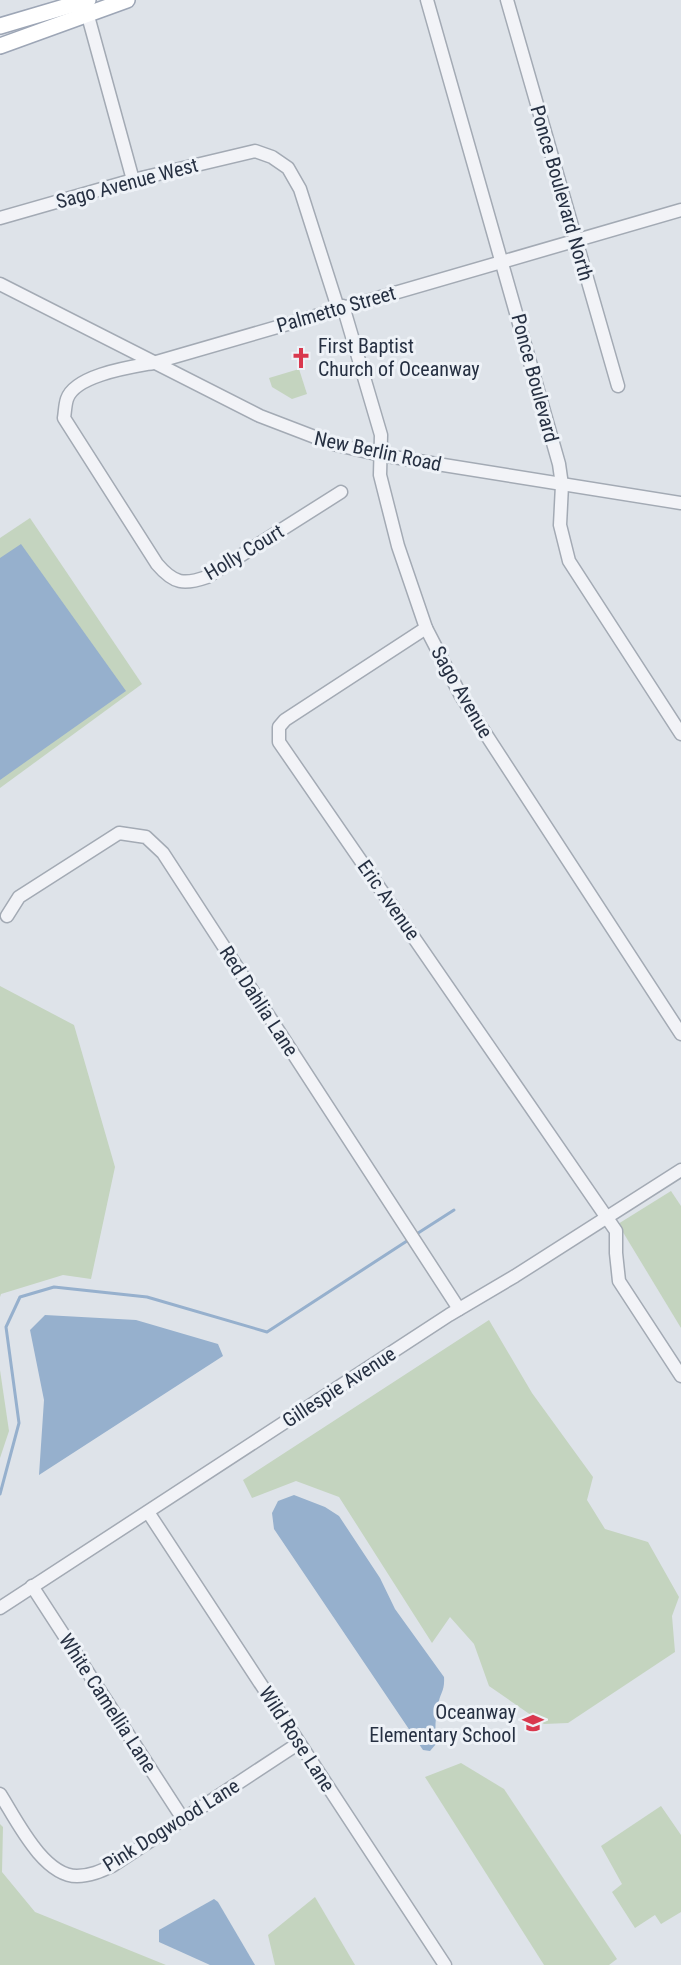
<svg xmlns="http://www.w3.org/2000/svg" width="681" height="1965" font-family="'Roboto Condensed',sans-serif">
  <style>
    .green { fill: #c4d4bf }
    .water { fill: #96b0cd }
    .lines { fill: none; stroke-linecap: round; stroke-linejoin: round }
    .stream { stroke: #96b0cd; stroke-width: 3 }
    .minor-casing { stroke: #a3aab4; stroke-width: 15 }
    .major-casing { stroke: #9da6b6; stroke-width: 18 }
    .minor { stroke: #f2f3f7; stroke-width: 12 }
    .major { stroke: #fff; stroke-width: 15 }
    .labels { text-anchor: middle; stroke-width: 6; stroke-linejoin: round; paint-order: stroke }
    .street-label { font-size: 20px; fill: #263042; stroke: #eef2f7 }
    .poi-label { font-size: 20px; fill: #263042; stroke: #eef2f7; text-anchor: start }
  </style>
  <rect width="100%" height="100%" fill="#dee3e9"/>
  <g class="green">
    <polygon points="299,369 307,394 292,399 272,387 269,378"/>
    <polygon points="30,518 142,684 0,788 0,538"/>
    <polygon points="0,986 74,1025 115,1167 91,1279 63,1275 1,1294 0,1297"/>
    <polygon points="671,1191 681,1206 681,1328 618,1224"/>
    <polygon points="489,1320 532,1393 593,1477 587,1500 605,1529 648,1542 679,1597 672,1616 675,1652 568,1723 544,1724 489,1686 474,1644 450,1617 432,1643 339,1497 296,1481 252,1498 243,1480"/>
    <polygon points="0,1370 9,1431 0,1458"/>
    <polygon points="461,1763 504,1789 617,1959 609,1965 544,1965 425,1777"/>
    <polygon points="661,1806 681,1835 681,1912 661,1924 655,1915 635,1928 612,1892 622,1884 601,1846"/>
    <polygon points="0,1824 3,1827 2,1872 35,1912 166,1965 0,1965"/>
    <polygon points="315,1897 355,1965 275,1965 268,1935"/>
  </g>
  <g class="water">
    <polygon points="21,544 126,691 0,780 0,558"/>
    <polygon points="45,1315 136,1320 218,1344 223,1356 39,1475 44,1400 30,1330"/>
    <path d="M294,1495L325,1507L339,1516L380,1578L395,1609L444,1677C445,1691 440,1693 438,1705C435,1718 435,1731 436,1744L430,1751L423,1750L274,1529L272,1513L278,1501Z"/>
    <polygon points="214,1899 218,1902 255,1965 210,1965 159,1942 159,1930"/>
  </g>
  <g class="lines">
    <g class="stream">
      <polyline points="415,1235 454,1210"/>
      <polyline points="0,1494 19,1423 6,1327 20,1297 54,1287 147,1297 267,1332 410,1239"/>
    </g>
    <defs>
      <g id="minor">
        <polyline points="427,0 559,464 562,485 560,525 569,561 681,734"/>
        <polyline points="507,0 618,386"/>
        <polyline points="88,16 133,180"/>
        <polyline points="0,218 133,180 255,151 272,157 288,168 300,189 338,308"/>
        <polyline points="0,284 260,416 333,444 381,455 681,503"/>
        <polyline points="343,306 381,435 380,475 398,546 426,628 461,696 681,1034"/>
        <path d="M341,492L207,577C184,585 174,584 157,564L64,418C65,412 65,405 67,399C75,375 131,367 153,363L681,210"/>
        <polyline points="426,628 285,720 279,727 279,742 616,1231 616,1253 619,1281 681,1376"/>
        <polyline points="7,916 19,897 119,833 146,837 163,853 459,1309"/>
        <polyline points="148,1512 445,1965"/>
        <polyline points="32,1586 183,1819"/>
        <polyline points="0,1608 449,1315 515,1276 681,1170"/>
        <path d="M0,1794C16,1819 43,1876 77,1876C90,1876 101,1871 112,1866L299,1743"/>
      </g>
      <g id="major">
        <polyline points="0,26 88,0"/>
        <polyline points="0,46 127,0"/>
      </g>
    </defs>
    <use href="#minor" class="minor-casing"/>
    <use href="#major" class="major-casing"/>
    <use href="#minor" class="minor"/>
    <use href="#major" class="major"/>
  </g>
  <defs>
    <symbol id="church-bare" viewBox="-9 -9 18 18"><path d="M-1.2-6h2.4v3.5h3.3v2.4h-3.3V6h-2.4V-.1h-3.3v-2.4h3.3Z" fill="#d9384e" stroke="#eef2f7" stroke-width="2.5" paint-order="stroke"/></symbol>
    <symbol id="school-bare" viewBox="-9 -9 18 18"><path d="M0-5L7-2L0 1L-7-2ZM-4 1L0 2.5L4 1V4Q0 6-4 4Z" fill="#d9384e" stroke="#eef2f7" stroke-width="2.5" paint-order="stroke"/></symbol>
  </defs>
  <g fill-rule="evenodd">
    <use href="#church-bare" x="286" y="343" width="30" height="30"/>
    <use href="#school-bare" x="518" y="1708" width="30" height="30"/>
  </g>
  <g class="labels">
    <g class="street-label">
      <text transform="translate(127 183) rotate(-15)" y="7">Sago Avenue West</text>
      <text transform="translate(562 193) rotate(74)" y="7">Ponce Boulevard North</text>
      <text transform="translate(336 309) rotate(-16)" y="7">Palmetto Street</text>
      <text transform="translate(535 378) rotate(75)" y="7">Ponce Boulevard</text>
      <text transform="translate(378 451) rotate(12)" y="7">New Berlin Road</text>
      <text transform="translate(244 552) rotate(-31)" y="7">Holly Court</text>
      <text transform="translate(462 692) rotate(60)" y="7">Sago Avenue</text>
      <text transform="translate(389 900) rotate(55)" y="7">Eric Avenue</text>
      <text transform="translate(259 1001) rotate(57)" y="7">Red Dahlia Lane</text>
      <text transform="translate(339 1387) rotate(-33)" y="7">Gillespie Avenue</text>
      <text transform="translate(108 1703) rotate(57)" y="7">White Camellia Lane</text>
      <text transform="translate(297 1739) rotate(57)" y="7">Wild Rose Lane</text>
      <text transform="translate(171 1825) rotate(-32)" y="7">Pink Dogwood Lane</text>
    </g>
    <g class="poi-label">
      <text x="318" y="353">First Baptist<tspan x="318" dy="23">Church of Oceanway</tspan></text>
      <text x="516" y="1719" text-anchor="end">Oceanway<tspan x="516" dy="23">Elementary School</tspan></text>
    </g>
  </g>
</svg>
